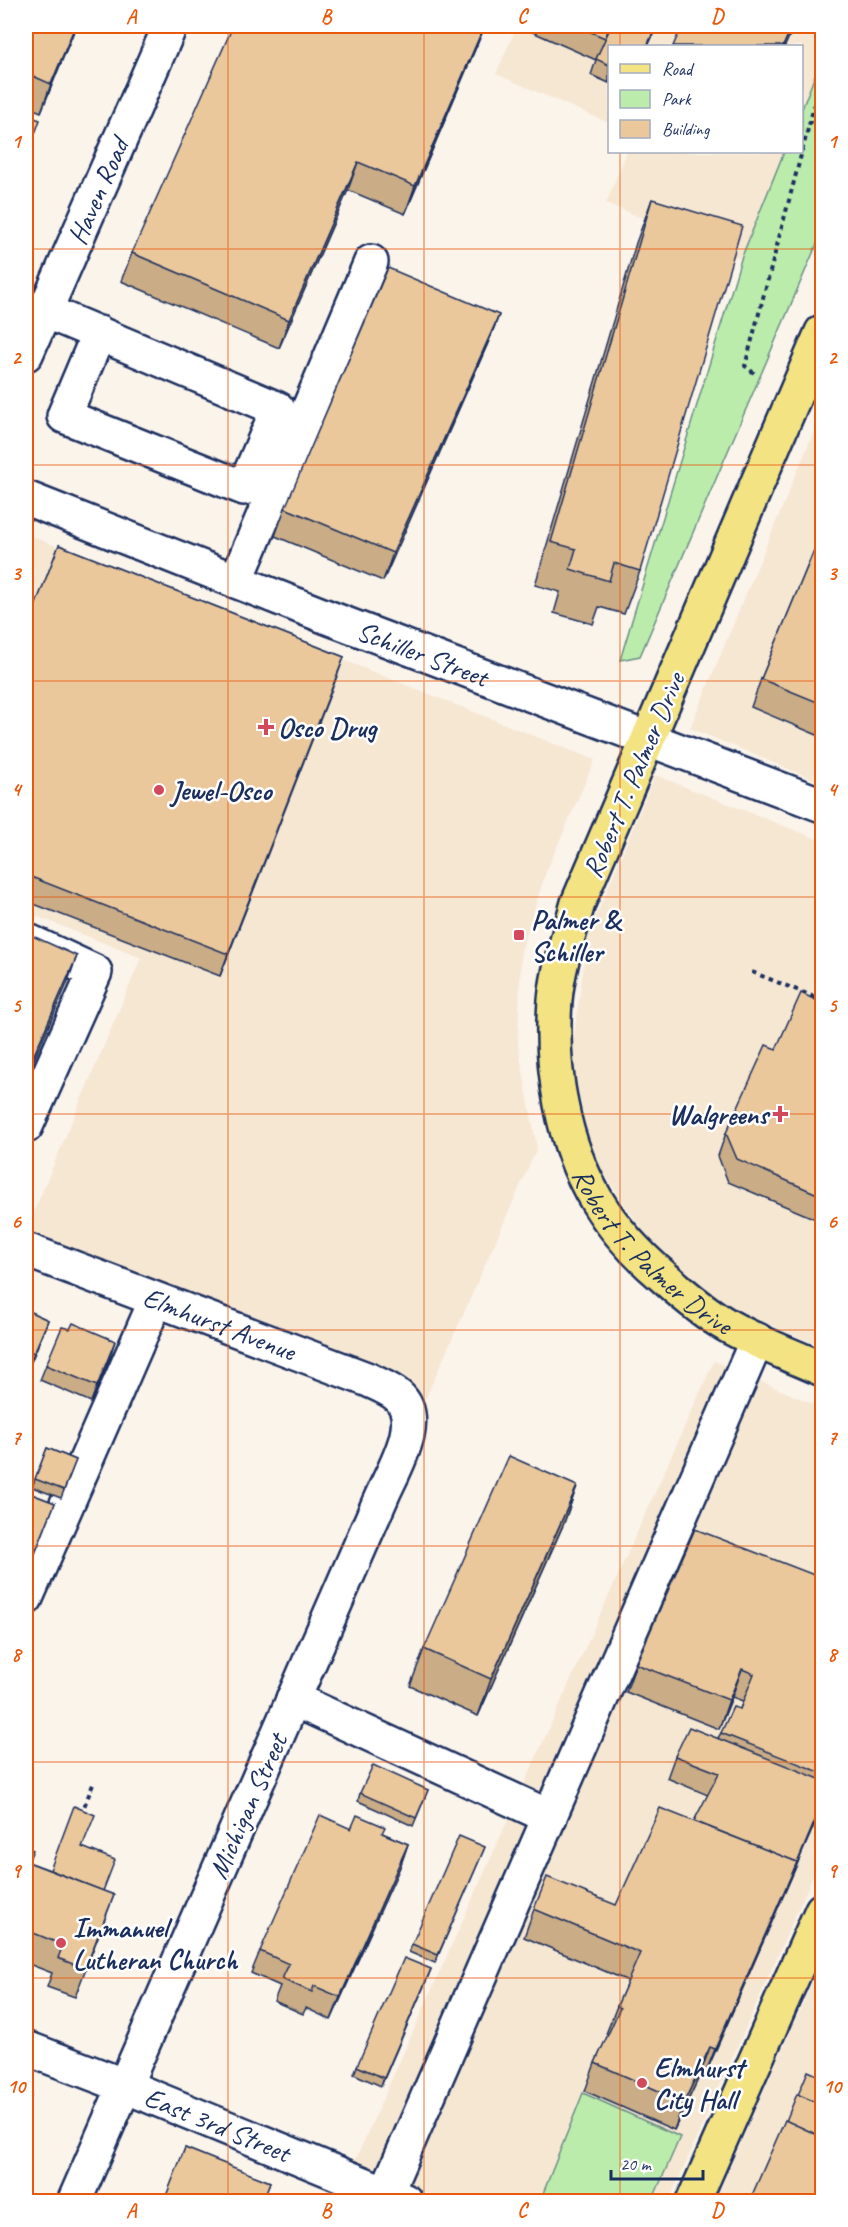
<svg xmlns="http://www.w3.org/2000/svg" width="848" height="2227" font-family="Caveat,sans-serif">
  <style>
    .built { fill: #f6e7d3 }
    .green { fill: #bbecac; stroke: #6b8e85; stroke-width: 1.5 }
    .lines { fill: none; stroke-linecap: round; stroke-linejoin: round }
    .minor-casing { stroke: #1b2f5e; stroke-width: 38 }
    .major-casing { stroke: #1b2f5e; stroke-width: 38 }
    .path { stroke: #1b2f5e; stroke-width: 4; stroke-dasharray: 4.5 4.5; stroke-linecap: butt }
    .minor { stroke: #fff; stroke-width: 33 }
    .major { stroke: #f4e382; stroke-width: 33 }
    .wall { fill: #caac86; stroke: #1b2f5e; stroke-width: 1.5 }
    .shaded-wall { fill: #a48c6d; stroke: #1b2f5e; stroke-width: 1.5 }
    .building { fill: #ebc89c; stroke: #1b2f5e; stroke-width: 1.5 }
    .grid { fill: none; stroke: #e8590c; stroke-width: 1.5; stroke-opacity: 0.55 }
    .poi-dot { fill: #d1495b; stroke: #fff; stroke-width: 2 }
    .labels { text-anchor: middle; stroke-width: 5; stroke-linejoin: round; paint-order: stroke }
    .street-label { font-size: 28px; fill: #1b2f5e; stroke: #fff }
    .poi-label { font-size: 28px; font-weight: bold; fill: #1b2f5e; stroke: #fff; text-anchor: start }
    .neatline { fill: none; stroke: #e8590c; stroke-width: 2 }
    .grid-label { font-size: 20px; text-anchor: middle; font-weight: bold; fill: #e8590c }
  </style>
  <rect width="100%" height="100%" fill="#fbf4eb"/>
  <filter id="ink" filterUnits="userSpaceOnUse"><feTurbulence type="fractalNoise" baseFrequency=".0167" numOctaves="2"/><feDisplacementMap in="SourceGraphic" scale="12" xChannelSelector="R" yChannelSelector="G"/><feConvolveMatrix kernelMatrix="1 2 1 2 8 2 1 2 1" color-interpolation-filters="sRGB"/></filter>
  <g filter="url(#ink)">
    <g class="built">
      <polygon points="517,26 822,26 822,57 802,108 802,46 610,46 609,123 496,74"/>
      <polygon points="627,152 784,152 741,259 606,203"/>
      <polygon points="822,412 822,783 690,728"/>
      <polygon points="26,534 595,760 546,872 521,952 518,1044 537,1148 426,1398 26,1235 26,1230 141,958 26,912"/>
      <polygon points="655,775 822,841 822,1347 730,1308 652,1245 592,1156 571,1056 588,935"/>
      <polygon points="714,1361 822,1408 822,1856 669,2201 445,2201 354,2163"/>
      <polygon points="822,1960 822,2201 715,2201"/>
    </g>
    <g class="green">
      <polygon points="822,57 822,232 640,656 620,660 741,259 784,152 802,152 802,109"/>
      <polygon points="583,2093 680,2137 652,2201 540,2201"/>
    </g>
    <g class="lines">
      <defs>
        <g id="minor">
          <polyline points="45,311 278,409 244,488 64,416 99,333"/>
          <path id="s1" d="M26,354L170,26"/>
          <path id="s2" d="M26,498L327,617L822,805"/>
          <polyline points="236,581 371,262"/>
          <polyline points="26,940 95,972 26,1126"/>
          <path id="s3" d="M26,1250L369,1380C379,1385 390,1389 398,1396C425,1420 393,1470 382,1496L74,2202"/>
          <polyline points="26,1598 156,1300"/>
          <polyline points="293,1699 550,1817"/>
          <path id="s4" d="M26,2048L125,2086L405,2201"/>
          <polyline points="382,2202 757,1340"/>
        </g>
        <g id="major">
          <path id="s5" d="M822,332L578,903C569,935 558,967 555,1000C550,1068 562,1143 597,1201C615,1231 640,1257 666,1279C685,1296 705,1313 728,1326C758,1343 791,1355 822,1369"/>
          <polyline points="693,2202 822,1910"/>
        </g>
      </defs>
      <use href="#minor" class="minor-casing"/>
      <use href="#major" class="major-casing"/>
      <g class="path">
        <polyline points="754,373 745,366 822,76"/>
        <polyline points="752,972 822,1000"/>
        <polyline points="81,1814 94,1782"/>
      </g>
      <use href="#minor" class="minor"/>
      <use href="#major" class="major"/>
    </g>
    <g class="wall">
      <polygon points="26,26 76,26 41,112 26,106"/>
      <polygon points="485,26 405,214 348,190 279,348 121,281 132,253"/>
      <polygon points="519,26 657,26 648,46 609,46 609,83 591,75 596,60"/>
      <polygon points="652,199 640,571 624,614 599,607 593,624 554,613 560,592 535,585 636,243"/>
      <polygon points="499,315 488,343 383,581 275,536 285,508"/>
      <polygon points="822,531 822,737 751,707 761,679"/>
      <polygon points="59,545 344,657 220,976 26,901 26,630"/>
      <polygon points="822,1003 822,1210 818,1220 728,1182 718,1156 726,1133 776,1049"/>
      <polygon points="26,1310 48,1320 28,1369 26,1367"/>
      <polygon points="70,1329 115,1341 91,1402 40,1380 46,1365"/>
      <polygon points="47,1448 76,1460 61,1498 32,1487"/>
      <polygon points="577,1486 564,1523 478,1716 410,1686 424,1649"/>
      <polygon points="26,1492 55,1503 31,1564 26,1562"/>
      <polygon points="822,1578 822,1807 704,2077 700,2075 674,2130 585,2091 595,2063 608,2035 606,2034 617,2006 628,1981 524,1937 534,1909 616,1905 694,1821 708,1795 667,1778 675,1756 718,1738 721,1733 740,1709 743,1701 732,1697 719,1729 626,1692 636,1664"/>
      <polygon points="428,1790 413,1826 358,1801 360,1793"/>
      <polygon points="351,1829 382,1833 408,1844 400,1867 331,2020 306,2008 303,2014 274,2001 280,1986 251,1973 260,1951"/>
      <polygon points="26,1847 28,1862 50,1870 83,1847 103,1891 114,1895 75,1997 47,1987 52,1973 26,1963"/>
      <polygon points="485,1847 435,1963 409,1952 412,1944"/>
      <polygon points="431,1969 381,2086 354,2074 357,2066"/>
      <polygon points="185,2148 270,2182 263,2202 164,2202"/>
    </g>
    <g class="shaded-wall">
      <polygon points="75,26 76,26 41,112 51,84"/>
      <polygon points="484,26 485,26 405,214 415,186"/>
      <polygon points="656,26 657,26 648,46 647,46"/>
      <polygon points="792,26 794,26 785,46 783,46"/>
      <polygon points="358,162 348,190 279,348 289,320"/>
      <polygon points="499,315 488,343 383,581 393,553"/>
      <polygon points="344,657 336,679 220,976 228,954"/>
      <polygon points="77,956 67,984 26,1078 26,1073"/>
      <polygon points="48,1320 42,1336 28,1369 34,1353"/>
      <polygon points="115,1341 110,1357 91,1402 97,1386"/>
      <polygon points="577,1486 564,1523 478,1716 491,1679"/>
      <polygon points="742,1669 732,1697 719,1729 729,1700"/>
      <polygon points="822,1804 822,1807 704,2077 715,2049"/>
      <polygon points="408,1844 400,1867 331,2020 340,1997"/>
      <polygon points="431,1969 428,1977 381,2086 384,2078"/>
      <polygon points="710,2047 700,2075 674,2130 684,2102"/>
    </g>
    <g class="building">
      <polygon points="26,26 75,26 51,84 26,73"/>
      <polygon points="233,26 484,26 415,186 358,162 289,320 132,253"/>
      <polygon points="577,26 610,26 605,38"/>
      <polygon points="611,26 656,26 647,46 609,46 609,65 596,59"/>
      <polygon points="682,26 792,26 783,46 673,46"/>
      <polygon points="26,115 40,120 26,158"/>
      <polygon points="652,199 742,226 640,571 614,563 609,581 570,569 576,549 551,542"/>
      <polygon points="388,268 499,315 393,553 285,508"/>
      <polygon points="822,531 822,704 761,679"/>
      <polygon points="59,545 344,657 228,954 26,875 26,635 27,627"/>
      <polygon points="26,933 77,956 26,1073"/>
      <polygon points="801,993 822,1003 822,1196 737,1159 726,1133 766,1045 776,1049"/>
      <polygon points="26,1310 48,1320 34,1353 26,1349"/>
      <polygon points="73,1323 115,1341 97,1386 46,1365 62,1327 70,1329"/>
      <polygon points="47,1448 76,1460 64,1490 35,1479"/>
      <polygon points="509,1456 577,1486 491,1679 424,1649"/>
      <polygon points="26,1492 55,1503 37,1548 26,1544"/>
      <polygon points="695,1529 822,1578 822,1773 721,1733 733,1707 740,1709 754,1674 742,1669 729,1700 636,1664"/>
      <polygon points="689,1727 822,1780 822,1804 795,1868 797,1862 694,1821 719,1773 675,1756"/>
      <polygon points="373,1765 428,1790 416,1818 360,1793"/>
      <polygon points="74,1806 95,1815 82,1847 115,1860 103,1891 50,1870"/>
      <polygon points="660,1808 797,1862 715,2049 710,2047 684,2102 595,2063 620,2008 617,2006 640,1953 534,1909 547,1877 616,1905"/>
      <polygon points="320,1815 351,1829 357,1815 385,1827 382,1833 408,1844 340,1997 314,1986 312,1992 282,1979 289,1964 260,1951"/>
      <polygon points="459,1836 485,1847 438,1955 412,1944"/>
      <polygon points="26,1847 33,1850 28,1862 114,1895 85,1969 58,1958 63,1945 26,1930"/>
      <polygon points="404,1958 431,1969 384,2078 357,2066"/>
      <polygon points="808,2071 822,2077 822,2105 798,2095"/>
      <polygon points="26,2091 32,2094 26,2110"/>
      <polygon points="797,2094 822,2105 822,2137 786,2121"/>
      <polygon points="785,2120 822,2137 822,2202 749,2202"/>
      <polygon points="185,2148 270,2182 262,2202 180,2202 166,2196"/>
    </g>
  </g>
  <path class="grid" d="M228,26V2202M424,26V2202M620,26V46M620,152V2202M26,249H822M26,465H822M26,681H822M26,897H822M26,1114H822M26,1330H822M26,1546H822M26,1762H822M26,1978H822"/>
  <g class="poi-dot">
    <path d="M263 718h6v6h6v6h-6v6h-6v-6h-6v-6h6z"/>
    <circle cx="159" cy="790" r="6"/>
    <rect x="513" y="929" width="12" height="12" rx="3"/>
    <path d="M777 1105h6v6h6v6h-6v6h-6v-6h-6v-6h6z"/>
    <circle cx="61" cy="1943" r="6"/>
    <circle cx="642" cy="2083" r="6"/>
  </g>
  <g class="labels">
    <g class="street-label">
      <text dy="10" stroke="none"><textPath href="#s1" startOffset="178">Haven Road</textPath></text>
      <text dy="10" stroke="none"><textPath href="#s2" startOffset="426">Schiller Street</textPath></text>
      <text transform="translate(633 775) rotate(-67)" y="10">Robert T. Palmer Drive</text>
      <text dy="10" stroke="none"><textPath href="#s5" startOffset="1004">Robert T. Palmer Drive</textPath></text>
      <text dy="10" stroke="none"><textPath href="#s3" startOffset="207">Elmhurst Avenue</textPath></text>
      <text transform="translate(247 1806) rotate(-66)" y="10">Michigan Street</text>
      <text dy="10" stroke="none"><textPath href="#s4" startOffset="206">East 3rd Street</textPath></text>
    </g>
    <g class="poi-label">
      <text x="278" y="737">Osco Drug</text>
      <text x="171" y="800">Jewel-Osco</text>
      <text x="531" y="929">Palmer &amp;<tspan x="531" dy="32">Schiller</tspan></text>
      <text x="768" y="1124" text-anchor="end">Walgreens</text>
      <text x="73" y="1937">Immanuel<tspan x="73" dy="32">Lutheran Church</tspan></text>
      <text x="654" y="2077">Elmhurst<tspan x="654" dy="32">City Hall</tspan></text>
    </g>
  </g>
  <rect width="848" height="2227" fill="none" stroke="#fff" stroke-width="66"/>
  <rect x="608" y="45" width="195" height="108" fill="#ffffff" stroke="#a4acbf" stroke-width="1.5"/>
  <rect x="620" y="64" width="30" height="9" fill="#f4e382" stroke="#a4acbf" stroke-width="1.5"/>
  <text x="662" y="75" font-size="18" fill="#1b2f5e">Road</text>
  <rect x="620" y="90" width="30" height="18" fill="#bbecac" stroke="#a4acbf" stroke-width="1.5"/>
  <text x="662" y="105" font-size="18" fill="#1b2f5e">Park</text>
  <rect x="620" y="120" width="30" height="18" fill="#ebc89c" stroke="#a4acbf" stroke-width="1.5"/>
  <text x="662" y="135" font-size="18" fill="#1b2f5e">Building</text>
  <path d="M611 2170v9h92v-9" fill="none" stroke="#1b2f5e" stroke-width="3"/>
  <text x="620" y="2170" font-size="18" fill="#1b2f5e" stroke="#ffffff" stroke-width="4.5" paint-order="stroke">20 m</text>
  <rect x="33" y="33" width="782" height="2161" class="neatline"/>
  <g class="grid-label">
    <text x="131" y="23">A</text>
    <text x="326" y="23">B</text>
    <text x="522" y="23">C</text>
    <text x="717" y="23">D</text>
    <text x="16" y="148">1</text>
    <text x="832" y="148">1</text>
    <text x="16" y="364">2</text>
    <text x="832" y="364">2</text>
    <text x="16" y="580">3</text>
    <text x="832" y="580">3</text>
    <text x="16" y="796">4</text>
    <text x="832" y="796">4</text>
    <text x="16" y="1012">5</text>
    <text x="832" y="1012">5</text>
    <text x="16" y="1228">6</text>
    <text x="832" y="1228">6</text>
    <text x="16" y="1444">7</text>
    <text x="832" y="1444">7</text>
    <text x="16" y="1661">8</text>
    <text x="832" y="1661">8</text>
    <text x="16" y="1877">9</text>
    <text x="832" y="1877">9</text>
    <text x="16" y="2093">10</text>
    <text x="832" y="2093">10</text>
    <text x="131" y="2217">A</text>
    <text x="326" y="2217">B</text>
    <text x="522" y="2217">C</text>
    <text x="717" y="2217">D</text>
  </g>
</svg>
